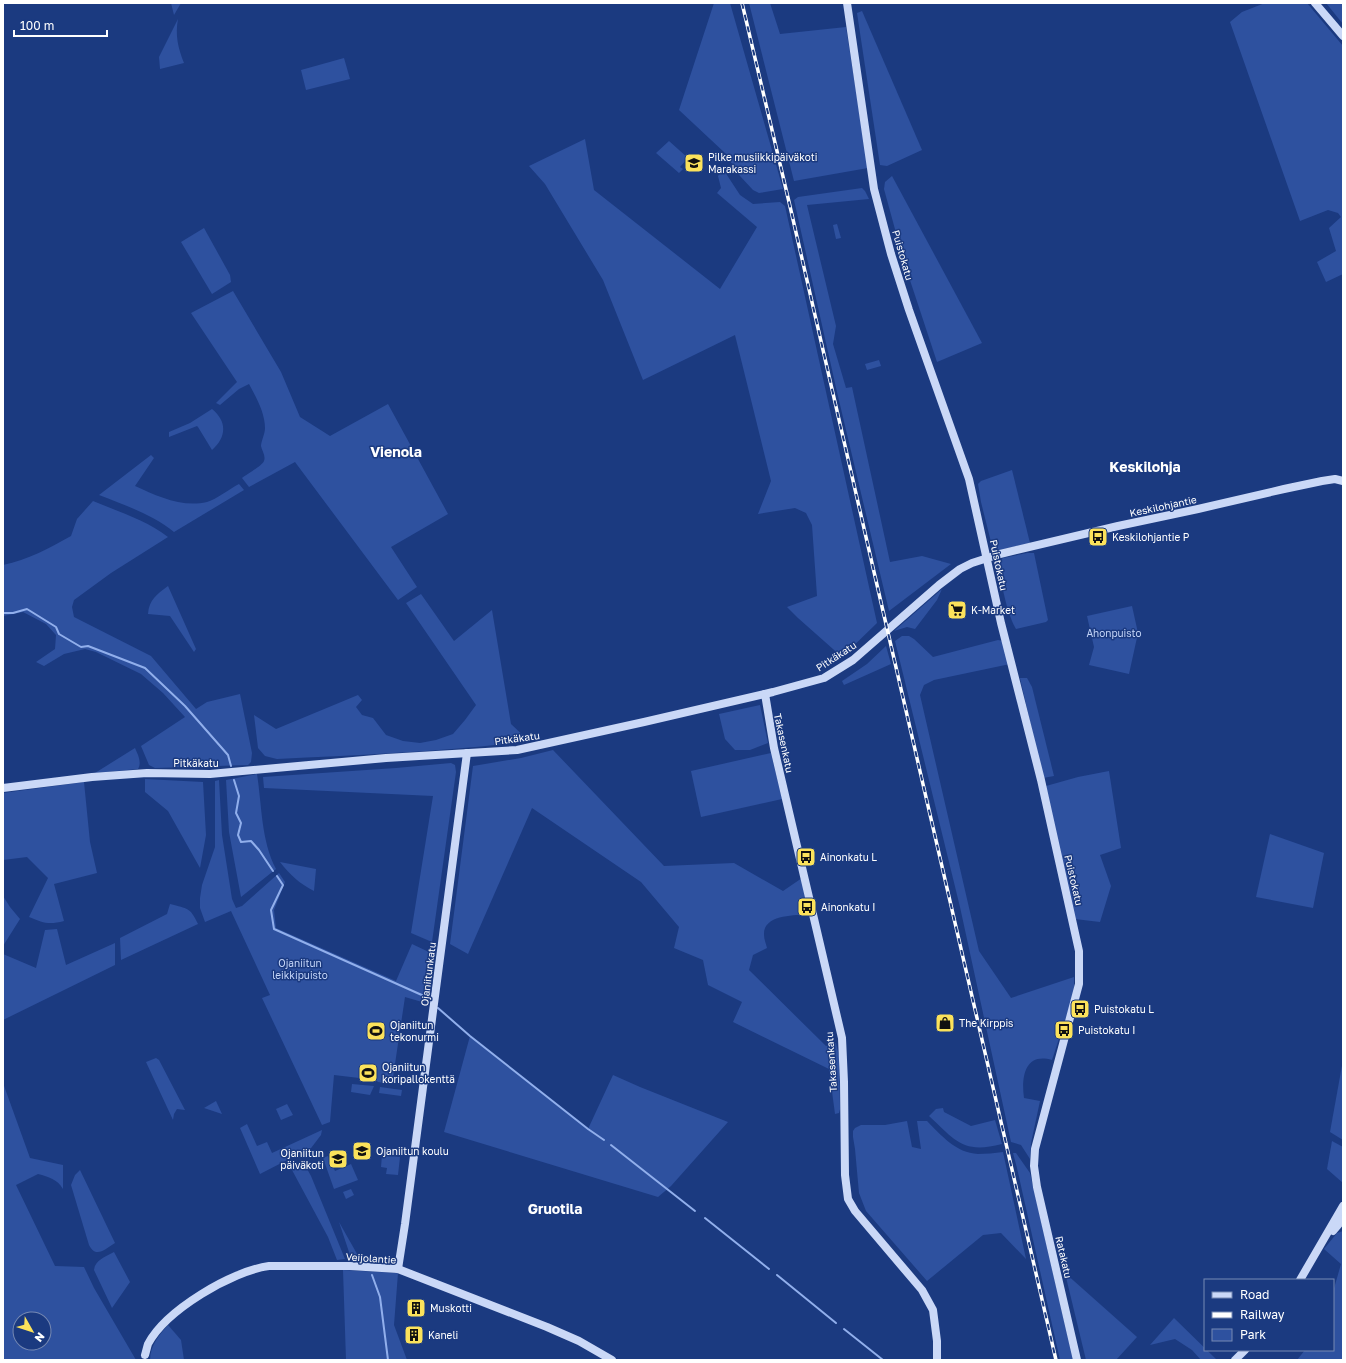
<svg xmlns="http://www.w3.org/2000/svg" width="1346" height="1363" font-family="'Golos Text',sans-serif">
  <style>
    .green { fill: #2e519f; fill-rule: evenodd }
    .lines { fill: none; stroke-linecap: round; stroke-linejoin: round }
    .stream { stroke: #91afec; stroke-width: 2 }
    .secondary { stroke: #cad8f7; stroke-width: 8 }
    .rail-casing { stroke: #fff; stroke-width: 3.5 }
    .rail { stroke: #1b3a80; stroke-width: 2; stroke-dasharray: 6; stroke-linecap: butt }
    .labels { text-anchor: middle; stroke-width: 3; stroke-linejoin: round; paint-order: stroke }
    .poi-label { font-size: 10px; fill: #fff; stroke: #1b3a80; text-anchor: start }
    .street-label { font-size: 10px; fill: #fff; stroke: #1b3a80 }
    .park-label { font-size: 10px; fill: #c3d4f7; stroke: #1b3a80 }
    .district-label { font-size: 14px; font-weight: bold; fill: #fff; stroke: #1b3a80 }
  </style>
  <rect width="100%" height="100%" fill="#1b3a80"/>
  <g class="green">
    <polygon points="171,3 181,3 174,15"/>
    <polygon points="714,3 730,3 783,189 759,193 753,190 740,176 725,153 679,110"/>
    <polygon points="749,3 770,3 780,34 846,27 868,168 794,181"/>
    <polygon points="1265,3 1307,3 1343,46 1343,274 1326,282 1317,262 1336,251 1329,228 1341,217 1338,213 1328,210 1300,221 1230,22 1242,12"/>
    <polygon points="1326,3 1343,3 1343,24"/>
    <polygon points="862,11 922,150 887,166 880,165 857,13"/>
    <path d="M178,19C175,35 178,48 184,63L160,69L159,57Z"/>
    <polygon points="344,58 350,79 306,90 301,70"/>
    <polygon points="585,139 594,190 720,289 757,227 717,193 721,188 718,176 723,169 740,195 753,204 780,202 785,206 877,623 842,657 798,618 787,607 817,596 812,525 806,513 795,508 758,514 771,481 735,335 643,380 603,280 545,184 529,166"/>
    <polygon points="669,141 688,158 680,167 683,169 679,173 656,153"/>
    <polygon points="892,176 982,343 937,362 904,262 884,189 885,182"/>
    <polygon points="862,188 865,191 869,199 807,205 836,326 833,344 846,388 852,387 890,562 922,556 951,564 889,611 837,392 794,200 798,197"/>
    <polygon points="837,224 841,238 836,239 833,225"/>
    <polygon points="204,228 230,275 231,282 212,294 181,242"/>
    <path d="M233,291L281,372L300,417L330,436L388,404L448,514L391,547L417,587L398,600L295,462L249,487L242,478C247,474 262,466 264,461C266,456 262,451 261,446C261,441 265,434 265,428C265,413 256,397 249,384L239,389L220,405L216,403L237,382L191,313Z"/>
    <polygon points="879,360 881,366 867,370 865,364"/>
    <path d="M212,409C227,421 227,437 212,450L198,427L197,426L169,437V432L190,423Z"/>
    <path d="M151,455L154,458L135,486C157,496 182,508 207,502C215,500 231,488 239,484L244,490L174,532C152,514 124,505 99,495Z"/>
    <polygon points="1012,470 1030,543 999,550 992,546 981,502 978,484 981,481"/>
    <path d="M93,501C119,512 146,520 168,537L111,573L74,600L72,607L74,617L151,656L196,709L207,702L240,694L252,753L251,762L248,765L155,768L149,765L141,746L185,717L163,693L141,674L96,652L85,649L64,654L44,666L36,662L55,649L56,635L46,624L23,612L3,616V565C28,560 49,548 71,536L77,519Z"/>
    <path d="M1027,553H1034L1048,620L1046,622L1016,629C1008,617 998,575 1000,561L1003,558Z"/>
    <path d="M168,586L196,649L194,652L170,616L148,614C149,600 157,594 168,586Z"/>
    <polygon points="942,589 937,600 915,629 907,627 894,631"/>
    <path d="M421,594L454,641L492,610L511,724L529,741C445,752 361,755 277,759L265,756L258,748L254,715L276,729L358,695L362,700L356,707L362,715L373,718L386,735L403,741L420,743L436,740L453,734L465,720L476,705L406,603Z"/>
    <polygon points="1132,606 1138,633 1129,674 1089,665 1094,647 1087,616"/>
    <path d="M902,636H909L914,639L933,657L998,640L1003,641L1010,664L934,680L924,685L920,695L979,951L1011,998L1074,977V988L1073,996L1052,1060C1025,1052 1021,1077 1024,1098L1040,1101L1031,1143L1030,1159L1021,1145L1011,1142L960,907L895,641Z"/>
    <polygon points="886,646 891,664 844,685 842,681 867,664"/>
    <polygon points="1020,678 1027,678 1032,687 1054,776 1043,778"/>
    <polygon points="760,705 768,743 750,750 735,750 725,739 719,714"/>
    <path d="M135,748C138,755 142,762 138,769L95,773Z"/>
    <path d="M553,750L664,866L734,863L783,891L802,878L806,904L805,914C792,916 763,915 764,935C764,939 766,944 767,948L753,955L749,970L826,1046L836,1043L839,1056L840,1109L839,1113L835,1114L829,1069L733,1022L742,1002L708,985L703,960L674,948L679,927L641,882L532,808L468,954L450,944L473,766L521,758Z"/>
    <polygon points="771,753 782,799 701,817 691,771"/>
    <polygon points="451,763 455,765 456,772 432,942 411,933 433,796 264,788 263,777 396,768"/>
    <polygon points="1109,771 1121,848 1100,855 1111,886 1100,922 1075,919 1046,786 1078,777"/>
    <path d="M257,774C262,806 261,840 276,869L241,897L229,832L226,780Z"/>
    <polygon points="145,779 203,782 206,835 200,868 168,811 145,792"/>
    <polygon points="219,780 222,835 232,899 236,908 242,906 279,873 285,882 274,910 276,928 396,981 412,944 431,953 422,1002 405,997 392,1084 378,1082 376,1080 334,1075 330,1122 322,1125 262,998 270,995 231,911 205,922 200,908 200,898 202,885 215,847 215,781"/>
    <path d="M84,782L90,842L97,873L54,884L64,921C49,925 43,923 29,917L48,878L27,857L3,860V793Z"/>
    <polygon points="1270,834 1324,853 1313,908 1256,897"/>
    <path d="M280,862L316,869L314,891C300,884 290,875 280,862Z"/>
    <polygon points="3,896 10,907 20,919 3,946"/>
    <path d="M170,904C188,909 190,907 198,924L121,960L120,938L167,914Z"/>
    <polygon points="57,929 66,965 115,943 115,965 3,1020 3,954 36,968 45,930"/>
    <polygon points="470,1036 588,1129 613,1075 640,1087 728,1122 671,1186 658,1197 444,1132"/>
    <polygon points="156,1058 159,1060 185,1110 177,1109 174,1114 173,1120 146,1062"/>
    <polygon points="1343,1060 1343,1140 1330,1132"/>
    <path d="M3,1083L30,1158L63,1165V1189C57,1179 49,1177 38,1174L16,1185L55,1266L84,1267L94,1288L136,1360H3ZM20,1319H44V1343H20Z"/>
    <polygon points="352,1084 374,1086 370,1095 351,1092"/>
    <polygon points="380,1087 402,1090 401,1096 379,1093"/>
    <polygon points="216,1101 222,1114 204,1108"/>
    <polygon points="287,1104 293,1115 281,1120 276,1109"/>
    <path d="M943,1108L944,1112L971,1126L995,1120L1002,1144C963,1154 956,1141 929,1116L936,1109Z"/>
    <path d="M907,1121L912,1147L921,1149L917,1121H927C941,1135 956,1153 978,1154C986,1154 995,1153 1003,1152L1026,1259L1001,1233L983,1235L927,1281L866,1211L859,1193L855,1149L853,1137V1131L855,1128L861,1125H885Z"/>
    <polygon points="247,1124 257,1146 267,1142 272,1153 322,1130 321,1135 305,1156 293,1157 260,1174 240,1128"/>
    <polygon points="1332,1141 1343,1147 1343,1183 1327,1169"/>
    <polygon points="1013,1153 1016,1153 1030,1173 1073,1360 1060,1360 1017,1168"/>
    <polygon points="382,1155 400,1157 398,1175 386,1174 387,1168 381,1167"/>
    <polygon points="328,1156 335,1171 351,1164 358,1180 334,1189 323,1158"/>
    <polygon points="301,1163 306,1167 311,1176 345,1259 337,1260 328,1237 292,1170 289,1168 285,1169"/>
    <path d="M80,1170L115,1243C105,1249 96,1259 89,1245L71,1185L75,1175Z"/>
    <polygon points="351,1189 354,1195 346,1199 343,1192"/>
    <polygon points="339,1222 361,1261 352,1261"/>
    <polygon points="1343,1231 1343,1360 1297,1360 1305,1350 1333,1350 1333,1292 1341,1264 1324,1249 1337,1233"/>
    <path d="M114,1252L130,1282L112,1308L94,1270C95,1260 105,1257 114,1252Z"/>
    <polygon points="343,1270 398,1273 394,1325 407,1360 346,1360"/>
    <polygon points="1065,1273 1137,1337 1116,1360 1086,1360"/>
    <polygon points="1174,1318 1217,1360 1201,1360 1192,1350 1175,1339 1150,1345"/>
    <path d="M168,1325L181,1340L184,1360H150C150,1346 159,1335 168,1325Z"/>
  </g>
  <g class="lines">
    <g class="stream">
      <polyline points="3,613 13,613 27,609 56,627 59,634 81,647 88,646 145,668 185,706 228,755 231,766"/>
      <polyline points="234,780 239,796 236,813 241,823 238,835 241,842 251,841 259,850 273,871"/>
      <polyline points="277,876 283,885 271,910 274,929 424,996"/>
      <polyline points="438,1008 470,1036 588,1129 604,1140"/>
      <polyline points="611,1145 695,1211"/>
      <polyline points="705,1218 769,1269"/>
      <polyline points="372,1275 380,1297 388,1360"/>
      <polyline points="777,1275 836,1323"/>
      <polyline points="844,1329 883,1360"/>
    </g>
    <g class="secondary">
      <polyline points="847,3 874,189 891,254 909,310 969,479 1001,623 1041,780 1079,951 1079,984 1035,1149 1034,1166 1037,1187 1077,1360"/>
      <polyline points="1315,3 1343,36"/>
      <polyline points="765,694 774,748 842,1038 844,1082 845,1175 848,1199 855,1211 922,1290 933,1310 937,1341 937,1360"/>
      <polyline points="3,788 92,777 147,773 210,774 386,758 517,750 644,722 773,692 824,678 853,660 939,585 960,569 972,563 1000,554 1118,526 1198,509 1284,489 1322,481 1335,479 1343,481"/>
      <polyline points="1333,1231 1343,1219"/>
      <polyline points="398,1269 405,1224 467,753"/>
      <polyline points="1300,1280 1343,1206"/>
      <path d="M145,1355C146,1352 147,1347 148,1344C166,1310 232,1271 269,1266H350L398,1269L547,1327L579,1341L612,1360"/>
      <polyline points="1235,1360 1245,1350"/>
    </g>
    <defs>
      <polyline id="rail" points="742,3 789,202 883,611 1056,1360"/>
    </defs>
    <use href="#rail" class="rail-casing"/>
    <use href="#rail" class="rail"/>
  </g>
  <defs>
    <symbol id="school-square" viewBox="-11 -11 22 22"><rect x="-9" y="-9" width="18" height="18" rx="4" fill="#fbe25b" stroke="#1b3a80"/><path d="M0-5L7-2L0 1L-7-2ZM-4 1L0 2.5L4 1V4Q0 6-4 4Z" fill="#111"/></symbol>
    <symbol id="bus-square" viewBox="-11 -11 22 22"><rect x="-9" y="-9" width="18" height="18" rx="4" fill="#fbe25b" stroke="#1b3a80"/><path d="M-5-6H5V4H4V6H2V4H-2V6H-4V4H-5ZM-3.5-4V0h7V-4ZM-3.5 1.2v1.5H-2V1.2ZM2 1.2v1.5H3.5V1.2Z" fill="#111"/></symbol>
    <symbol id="supermarket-square" viewBox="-11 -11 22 22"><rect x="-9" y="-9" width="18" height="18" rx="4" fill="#fbe25b" stroke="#1b3a80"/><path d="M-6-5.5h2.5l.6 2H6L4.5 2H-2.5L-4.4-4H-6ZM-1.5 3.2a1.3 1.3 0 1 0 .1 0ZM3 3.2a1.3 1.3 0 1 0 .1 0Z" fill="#111"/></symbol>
    <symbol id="shop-square" viewBox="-11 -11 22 22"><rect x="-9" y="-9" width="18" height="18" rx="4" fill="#fbe25b" stroke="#1b3a80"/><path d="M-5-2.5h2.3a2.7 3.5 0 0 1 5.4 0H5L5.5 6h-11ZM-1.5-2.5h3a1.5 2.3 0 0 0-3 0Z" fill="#111"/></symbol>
    <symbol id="stadium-square" viewBox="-11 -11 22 22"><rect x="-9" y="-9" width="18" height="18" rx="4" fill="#fbe25b" stroke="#1b3a80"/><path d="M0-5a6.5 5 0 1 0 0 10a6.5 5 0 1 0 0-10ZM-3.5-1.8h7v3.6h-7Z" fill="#111"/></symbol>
    <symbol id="building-square" viewBox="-11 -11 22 22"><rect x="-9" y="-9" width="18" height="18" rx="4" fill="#fbe25b" stroke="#1b3a80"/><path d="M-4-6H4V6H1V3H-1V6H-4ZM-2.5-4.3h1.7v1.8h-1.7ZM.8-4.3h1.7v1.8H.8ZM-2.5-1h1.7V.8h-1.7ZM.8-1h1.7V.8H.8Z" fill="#111"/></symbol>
  </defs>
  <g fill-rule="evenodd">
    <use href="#school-square" x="683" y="152" width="22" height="22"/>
    <use href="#bus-square" x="1087" y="526" width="22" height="22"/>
    <use href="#supermarket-square" x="946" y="599" width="22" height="22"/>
    <use href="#bus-square" x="795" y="846" width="22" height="22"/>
    <use href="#bus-square" x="796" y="896" width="22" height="22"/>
    <use href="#bus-square" x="1069" y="998" width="22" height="22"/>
    <use href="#shop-square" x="934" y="1012" width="22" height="22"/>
    <use href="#bus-square" x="1053" y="1019" width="22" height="22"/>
    <use href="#stadium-square" x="365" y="1020" width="22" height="22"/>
    <use href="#stadium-square" x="357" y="1062" width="22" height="22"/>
    <use href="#school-square" x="351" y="1140" width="22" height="22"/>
    <use href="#school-square" x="327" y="1148" width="22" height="22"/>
    <use href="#building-square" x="405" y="1297" width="22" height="22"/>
    <use href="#building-square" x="403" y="1324" width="22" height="22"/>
  </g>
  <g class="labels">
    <g class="poi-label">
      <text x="708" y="161">Pilke musiikkipäiväkoti<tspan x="708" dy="12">Marakassi</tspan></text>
      <text x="1112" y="541">Keskilohjantie P</text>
      <text x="971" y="614">K-Market</text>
      <text x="820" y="861">Ainonkatu L</text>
      <text x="821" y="911">Ainonkatu I</text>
      <text x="1094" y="1013">Puistokatu L</text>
      <text x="959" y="1027">The Kirppis</text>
      <text x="390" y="1029">Ojaniitun<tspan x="390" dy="12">tekonurmi</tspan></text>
      <text x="1078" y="1034">Puistokatu I</text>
      <text x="382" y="1071">Ojaniitun<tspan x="382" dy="12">koripallokenttä</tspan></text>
      <text x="376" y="1155">Ojaniitun koulu</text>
      <text x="324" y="1157" text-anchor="end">Ojaniitun<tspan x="324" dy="12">päiväkoti</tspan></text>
      <text x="430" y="1312">Muskotti</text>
      <text x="428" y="1339">Kaneli</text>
    </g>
    <g class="street-label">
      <text transform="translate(903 255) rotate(74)" y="4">Puistokatu</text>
      <text transform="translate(1163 506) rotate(-12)" y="4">Keskilohjantie</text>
      <text transform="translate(999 565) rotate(78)" y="4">Puistokatu</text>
      <text transform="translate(836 656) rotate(-33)" y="4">Pitkäkatu</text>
      <text transform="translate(517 738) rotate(-8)" y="4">Pitkäkatu</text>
      <text transform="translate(784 743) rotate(78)" y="4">Takasenkatu</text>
      <text x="196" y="767">Pitkäkatu</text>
      <text transform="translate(1074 880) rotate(77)" y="4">Puistokatu</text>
      <text transform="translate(428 974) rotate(-83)" y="4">Ojaniitunkatu</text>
      <text transform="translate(831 1062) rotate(-94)" y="4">Takasenkatu</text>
      <text transform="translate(1064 1257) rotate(77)" y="4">Ratakatu</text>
      <text transform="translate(371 1258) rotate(4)" y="4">Veijolantie</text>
    </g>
    <g class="park-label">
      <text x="1114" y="637">Ahonpuisto</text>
      <text x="300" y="967">Ojaniitun<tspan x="300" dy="12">leikkipuisto</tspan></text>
    </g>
    <g class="district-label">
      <text x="396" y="457">Vienola</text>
      <text x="1145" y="472">Keskilohja</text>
      <text x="555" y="1214">Gruotila</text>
    </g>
  </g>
  <rect width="1346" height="1363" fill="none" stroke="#ffffff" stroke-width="8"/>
  <rect x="1204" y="1279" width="130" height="72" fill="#1b3a80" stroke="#7689b3"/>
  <rect x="1212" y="1292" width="20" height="6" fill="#cad8f7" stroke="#7689b3"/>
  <text x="1240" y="1299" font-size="12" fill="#ffffff">Road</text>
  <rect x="1212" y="1312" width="20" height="6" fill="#ffffff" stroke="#7689b3"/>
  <text x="1240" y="1319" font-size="12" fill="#ffffff">Railway</text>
  <rect x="1212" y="1329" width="20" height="12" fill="#2e519f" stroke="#7689b3"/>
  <text x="1240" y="1339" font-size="12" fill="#ffffff">Park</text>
  <g transform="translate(32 1331) rotate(129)"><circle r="19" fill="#1b3a80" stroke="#7689b3"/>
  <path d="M0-3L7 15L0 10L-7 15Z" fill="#fbe25b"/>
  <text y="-6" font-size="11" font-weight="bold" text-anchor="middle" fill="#ffffff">N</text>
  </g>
  <path d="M14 30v6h93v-6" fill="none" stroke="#ffffff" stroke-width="2"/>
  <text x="20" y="30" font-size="12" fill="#ffffff" stroke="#1b3a80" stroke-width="3" paint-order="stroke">100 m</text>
</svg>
